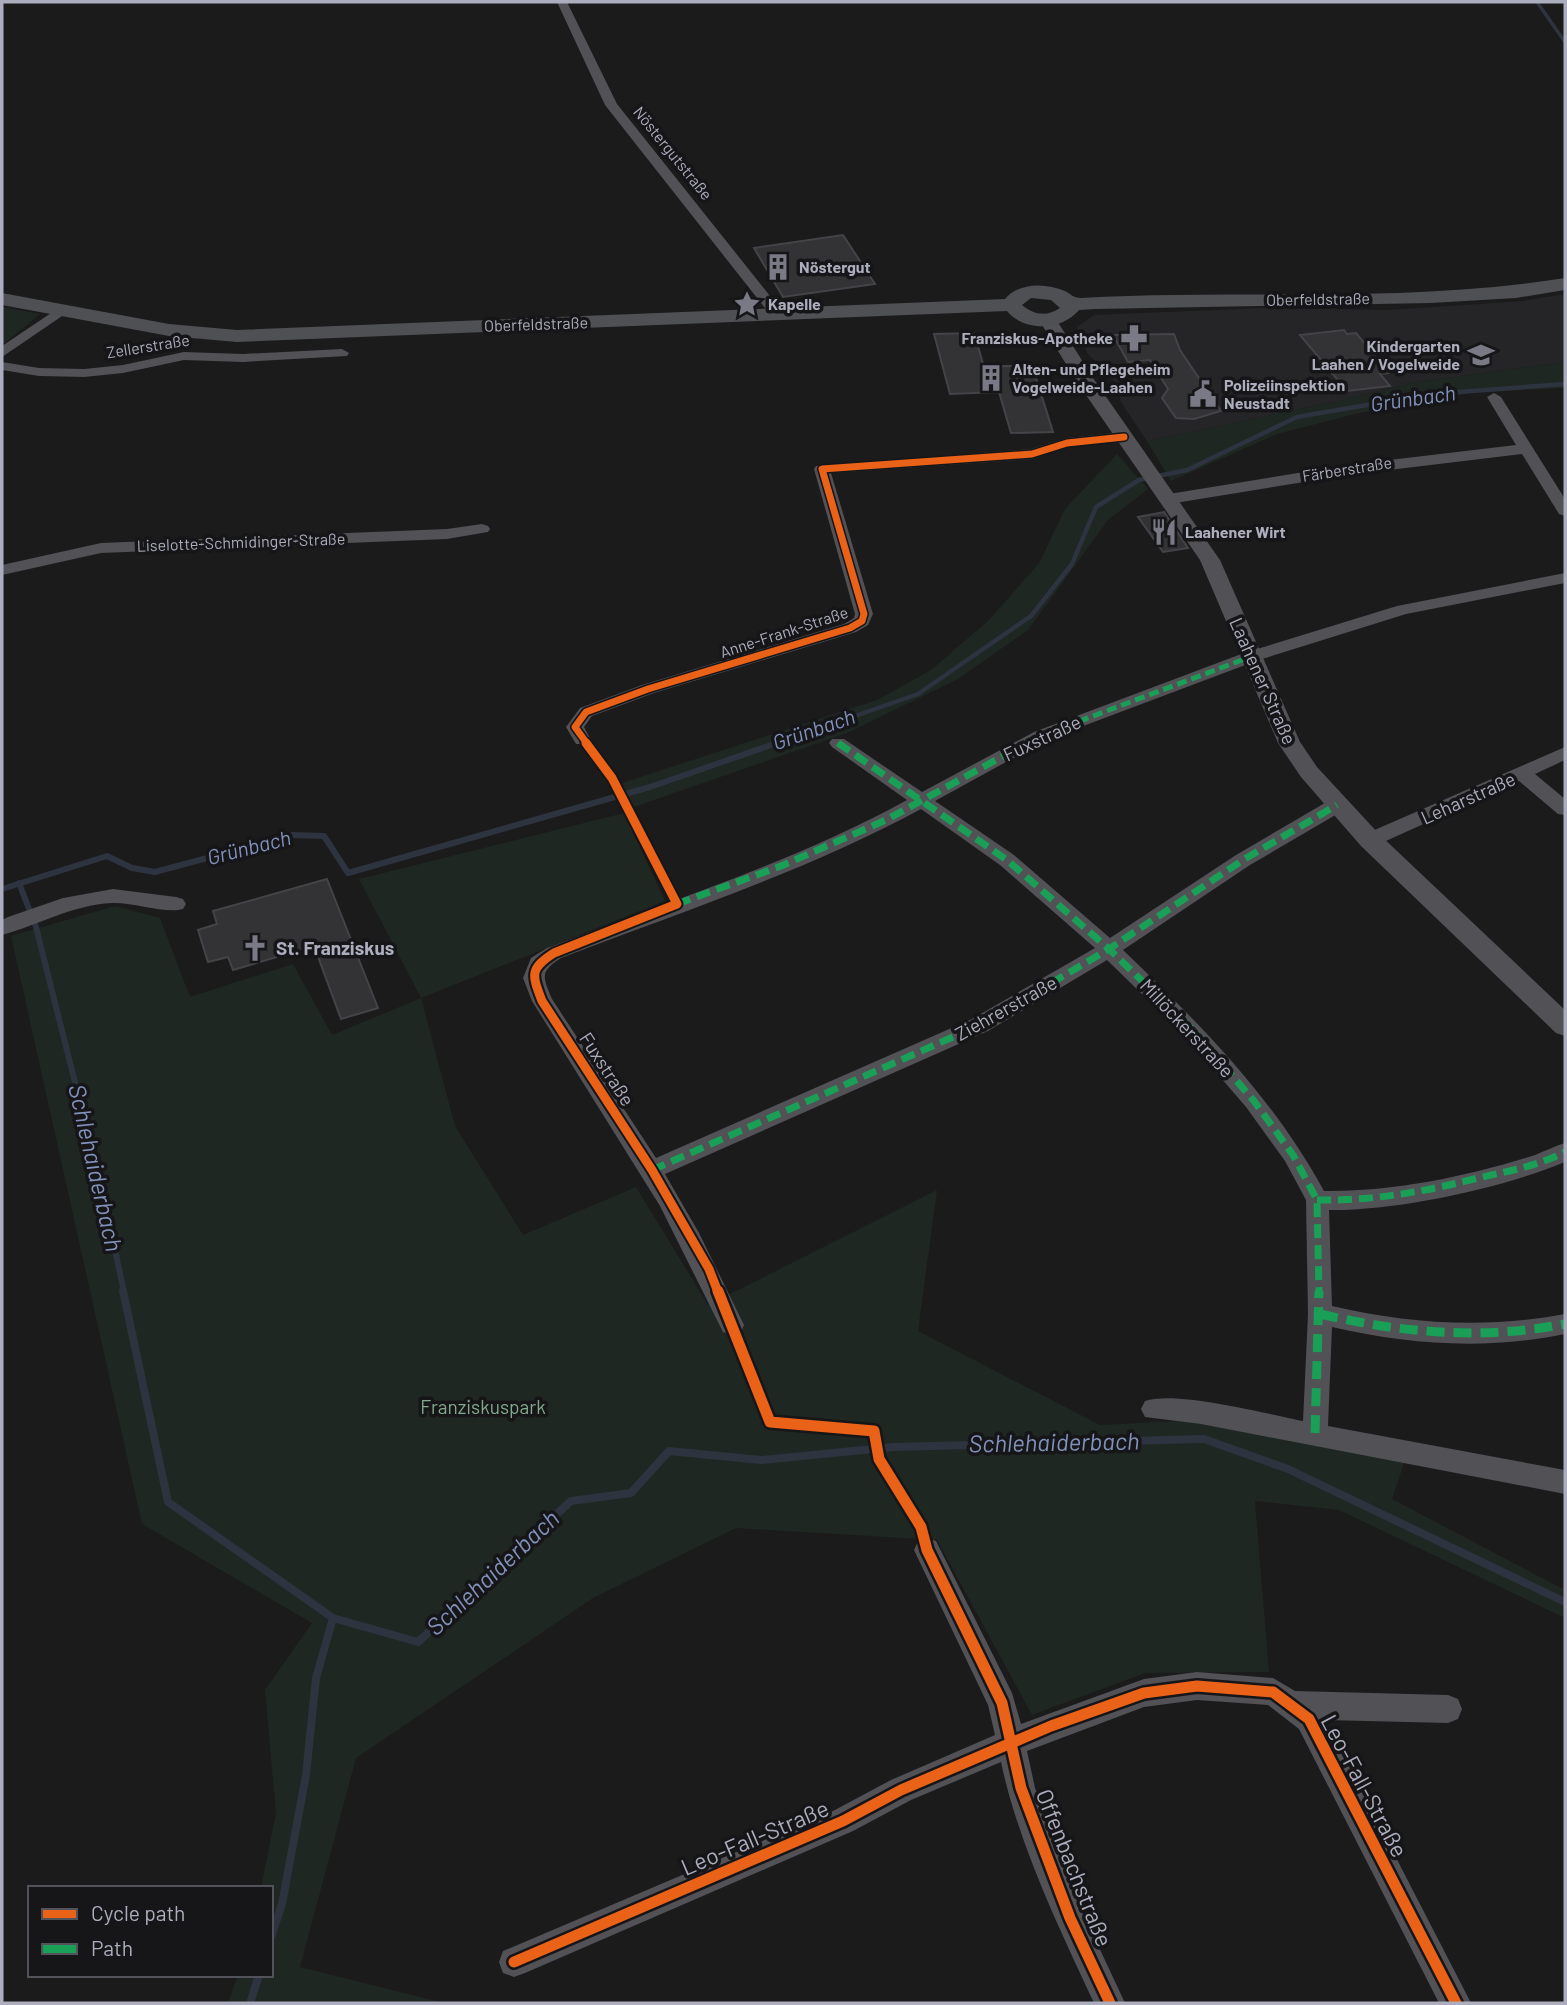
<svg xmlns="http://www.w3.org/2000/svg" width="1567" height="2005" font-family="Barlow,sans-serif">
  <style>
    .built { fill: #252528 }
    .green { fill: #1f2722 }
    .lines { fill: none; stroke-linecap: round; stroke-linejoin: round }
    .stream-far3 { stroke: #2d333f; stroke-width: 3.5 }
    .stream-far2 { stroke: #2d333f; stroke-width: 4.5 }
    .stream-far1 { stroke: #2d333f; stroke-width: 6 }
    .stream { stroke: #2d333f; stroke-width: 8 }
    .building { fill: #333335; stroke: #444448; stroke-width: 2 }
    .minor { fill: #515156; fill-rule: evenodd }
    .tertiary { fill: #515156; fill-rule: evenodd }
    .secondary { fill: #4f5054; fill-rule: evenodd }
    .quiet-far2 { stroke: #1a9f57; stroke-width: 5; stroke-dasharray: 10 5; stroke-linecap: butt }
    .quiet-far1 { stroke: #1a9f57; stroke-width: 7; stroke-dasharray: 14 7; stroke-linecap: butt }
    .quiet { stroke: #1a9f57; stroke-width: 9; stroke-dasharray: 18 9; stroke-linecap: butt }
    .cycleway-far2-casing { stroke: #161518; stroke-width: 10 }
    .cycleway-far1-casing { stroke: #161518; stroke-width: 13 }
    .cycleway-casing { stroke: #161518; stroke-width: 16 }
    .cycleway-far2 { stroke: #ea6118; stroke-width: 7 }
    .cycleway-far1 { stroke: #ea6118; stroke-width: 9 }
    .cycleway { stroke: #ea6118; stroke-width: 11 }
    .labels { text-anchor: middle; stroke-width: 7; stroke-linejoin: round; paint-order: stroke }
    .far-street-label { font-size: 16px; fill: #acadbd; stroke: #161518 }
    .far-poi-label { font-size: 16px; font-weight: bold; fill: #acadbd; stroke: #161518; text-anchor: start }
    .street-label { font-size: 19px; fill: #acadbd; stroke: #161518 }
    .poi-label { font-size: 19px; font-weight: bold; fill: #acadbd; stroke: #161518; text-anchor: start }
    .park-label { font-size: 19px; fill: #82aa8d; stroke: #161518 }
    .water-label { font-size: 21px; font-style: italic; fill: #8192ba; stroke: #161518 }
    .near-street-label { font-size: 23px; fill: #acadbd; stroke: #161518 }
    .near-water-label { font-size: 24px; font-style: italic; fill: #8192ba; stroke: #161518 }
  </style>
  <rect width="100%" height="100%" fill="#1b1b1c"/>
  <polygon class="built" points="1565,294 1565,362 1416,382 1334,402 1147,441 1121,402 1116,383 1087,353 1077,327 1094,315 1262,308 1389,310 1523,301"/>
  <g class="green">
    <polygon points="2,307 40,314 2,345"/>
    <polygon points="1565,362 1565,388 1476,392 1355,414 1277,434 1171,481 1147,441 1334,402 1416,382"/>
    <polygon points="1117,454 1148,489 1108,520 1028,630 958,679 847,733 634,807 619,784 877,700 931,670 989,620 1039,563 1065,509"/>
    <polygon points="624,813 665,901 421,998 455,1126 523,1235 636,1187 708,1305 937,1190 918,1331 1100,1425 1177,1421 1317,1438 1405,1460 1392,1499 1565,1590 1565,1618 1339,1510 1255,1501 1269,1672 1145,1673 1032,1715 937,1540 736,1528 593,1598 356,1758 300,1967 444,2003 228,2003 238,1975 271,1975 271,1888 261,1888 276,1813 265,1690 312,1623 142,1524 11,936 115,906 160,918 190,997 293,964 332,1035 421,998 359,879"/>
  </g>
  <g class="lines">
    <polyline class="stream-far3" points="1537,2 1565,42"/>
    <polyline class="stream-far2" points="772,745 918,694 1031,616 1072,564 1096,507 1139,480 1187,470 1297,417 1431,394 1565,384"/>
    <g class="stream-far1">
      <polyline points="19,883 36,927 103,1194 124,1292"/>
      <polyline points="2,889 107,856 132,868 155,872 293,835 324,836 348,873 650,787 777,743"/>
    </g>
    <g class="stream">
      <polyline points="123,1291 168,1502 333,1618 418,1642 571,1501 631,1493 669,1451 761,1460 893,1447 1204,1439 1288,1469 1565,1602"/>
      <polyline points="271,1937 282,1904 306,1775 316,1678 333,1618"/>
      <polyline points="250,2003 259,1975"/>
    </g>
  </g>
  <g class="building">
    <polygon points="843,235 875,284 783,297 754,248"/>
    <polygon points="1344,330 1347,334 1356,333 1389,373 1380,374 1390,386 1347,391 1300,335"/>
    <polygon points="974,333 984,367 1032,365 1053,432 1011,433 999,392 950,394 934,334"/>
    <polygon points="1174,334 1180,350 1221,411 1194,419 1176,418 1162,398 1168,389 1150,360 1128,362 1113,335"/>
    <polygon points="1164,512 1188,548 1163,552 1138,517"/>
    <polygon points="327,879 378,1008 341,1019 314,946 233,970 228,957 208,962 198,930 217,924 213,911"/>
  </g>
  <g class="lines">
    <g class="minor">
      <polygon points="557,2 567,2 617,104 782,311 782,317 772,317 605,105"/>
      <polygon points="63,305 68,306 68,312 2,357 2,346"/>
      <polygon points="342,349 349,353 347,356 243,362 184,360 123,373 84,377 39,376 2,370 2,362 39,368 84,369 123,365 184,352 243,354"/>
      <polygon points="1494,393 1501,397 1565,499 1565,516 1559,514 1522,454 1347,475 1169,504 1161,499 1169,494 1347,465 1516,445 1487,397"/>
      <polygon points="1124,432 1132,437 1129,440 1069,447 1032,459 831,473 873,614 868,625 856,632 654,693 592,716 584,727 591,740 588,744 576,744 566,727 580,708 642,685 844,624 854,618 855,614 814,469 816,466 1031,449 1067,438"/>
      <polygon points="482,524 488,526 490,529 488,532 447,539 101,553 2,575 2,565 101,543 447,529"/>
      <path d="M1565,573V583L1406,614L1256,661L1046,740L935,801L1014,855L1110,938L1236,855L1330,800H1344L1346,805L1344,810L1250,865L1123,950C1199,1023 1273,1097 1324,1191C1394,1192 1469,1176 1535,1155C1545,1151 1555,1146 1565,1143V1162C1503,1188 1397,1211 1329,1210L1332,1306C1410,1324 1486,1329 1565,1314V1334C1487,1350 1410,1345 1332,1327L1328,1426L1565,1470V1494L1201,1424L1145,1417L1141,1409L1145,1401C1176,1390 1267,1414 1303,1421L1308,1314L1306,1200L1285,1161L1246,1107L1184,1035L1107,960L988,1031L665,1174L699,1233L744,1325L741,1332L732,1335L723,1332L660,1206L532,1001L523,978L531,958L547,948C667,902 794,862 907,800L832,747L829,743L832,739H844L922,792L1034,732L1244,653L1397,606ZM921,809L1000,865L1095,948L972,1019L656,1158L552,999C543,977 539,972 561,958C681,912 807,871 921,809Z"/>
      <polygon points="1565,747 1565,760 1535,774 1565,799 1565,815 1558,814 1519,781 1377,845 1363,845 1360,840 1363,835"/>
      <path d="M113,889L176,897L183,899L186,904L183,909C165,914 134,902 112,903C72,905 39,925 2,935V920L8,917L63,898Z"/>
      <path d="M927,1538L936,1541L1012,1693L1021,1724L1144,1679L1197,1672L1273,1678L1295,1691L1448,1695L1458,1699L1462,1709L1458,1719L1448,1723L1325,1720L1471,2003H1439L1299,1729L1268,1705L1197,1700L1144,1707L1027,1751L1035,1788L1082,1911L1125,2003H1094C1059,1928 1018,1843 1001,1762L911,1800L853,1831L525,1973L514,1977L503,1973L499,1962L503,1951L833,1811L891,1780L995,1735L988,1705L914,1550L918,1541Z"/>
    </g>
    <polygon class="tertiary" points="1048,315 1054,316 1095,381 1220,560 1300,742 1317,767 1379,834 1565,1010 1565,1036 1556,1033 1361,846 1301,777 1278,743 1200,560 1077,382 1039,320"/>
    <path class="secondary" d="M1565,278V290L1516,298L1431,303L1096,309L1079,310C1062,331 1024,332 1007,311L237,342L169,336L2,305V293L169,324L237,330L1005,299C1019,282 1046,283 1065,291C1071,294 1073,298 1081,298C1241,289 1405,304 1565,278ZM1031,298L1051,300L1060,308C1047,317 1034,315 1022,305Z"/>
    <g class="quiet-far2">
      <polyline points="838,743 840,745"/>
      <polyline points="1024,745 1040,736 1250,657"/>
    </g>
    <g class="quiet-far1">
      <polyline points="838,743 1007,860 1109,949 1192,1029 1254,1101 1293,1155 1317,1200 1319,1292"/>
      <polyline points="677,904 781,866 886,820 1027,743"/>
      <polyline points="652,1170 980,1025 1109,949 1243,860 1337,805"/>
      <path d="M1317,1200C1374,1201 1428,1191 1482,1177C1511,1171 1539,1165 1565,1152"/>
    </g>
    <g class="quiet">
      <path d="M1320,1314C1402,1333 1482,1340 1565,1324"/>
      <polyline points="1315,1433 1319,1291"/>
    </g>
    <defs>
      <polyline id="cycleway-far2" points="588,745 575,727 586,712 648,689 850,628 862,621 864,614 822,469 1032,454 1067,443 1124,437"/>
      <path id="cycleway-far1" d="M586,743L612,778L677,904L554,953C529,969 532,975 542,1001L652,1170L709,1269L718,1292"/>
      <g id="cycleway">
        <polyline points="718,1291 770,1422 874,1431 879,1459 921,1527 927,1550 1002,1703 1021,1788 1070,1918 1110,2003"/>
        <polyline points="514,1962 843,1821 901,1790 1051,1726 1144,1693 1197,1686 1273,1692 1309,1719 1456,2003"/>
      </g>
    </defs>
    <use href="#cycleway-far2" class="cycleway-far2-casing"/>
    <use href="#cycleway-far1" class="cycleway-far1-casing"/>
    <use href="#cycleway" class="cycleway-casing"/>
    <use href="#cycleway-far2" class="cycleway-far2"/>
    <use href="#cycleway-far1" class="cycleway-far1"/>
    <use href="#cycleway" class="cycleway"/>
  </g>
  <defs>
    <symbol id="building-bare" viewBox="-9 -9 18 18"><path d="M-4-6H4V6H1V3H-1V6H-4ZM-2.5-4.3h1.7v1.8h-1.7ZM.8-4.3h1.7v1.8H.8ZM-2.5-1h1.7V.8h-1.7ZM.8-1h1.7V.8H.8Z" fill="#797a85" stroke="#161518" stroke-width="2.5" paint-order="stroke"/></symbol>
    <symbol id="sight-bare" viewBox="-9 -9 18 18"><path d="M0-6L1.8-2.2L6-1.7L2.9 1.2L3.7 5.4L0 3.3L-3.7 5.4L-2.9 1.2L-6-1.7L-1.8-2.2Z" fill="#797a85" stroke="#161518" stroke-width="2.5" paint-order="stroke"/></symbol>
    <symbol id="pharmacy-bare" viewBox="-9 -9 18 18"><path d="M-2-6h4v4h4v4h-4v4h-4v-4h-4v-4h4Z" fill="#797a85" stroke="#161518" stroke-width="2.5" paint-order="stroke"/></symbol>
    <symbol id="school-bare" viewBox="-9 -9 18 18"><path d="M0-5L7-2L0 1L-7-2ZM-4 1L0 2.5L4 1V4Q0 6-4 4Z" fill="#797a85" stroke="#161518" stroke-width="2.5" paint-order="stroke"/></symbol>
    <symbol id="civic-bare" viewBox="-9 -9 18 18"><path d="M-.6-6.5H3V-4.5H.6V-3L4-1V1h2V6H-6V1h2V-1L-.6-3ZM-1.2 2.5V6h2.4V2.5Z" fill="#797a85" stroke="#161518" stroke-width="2.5" paint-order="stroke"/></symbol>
    <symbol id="restaurant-bare" viewBox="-9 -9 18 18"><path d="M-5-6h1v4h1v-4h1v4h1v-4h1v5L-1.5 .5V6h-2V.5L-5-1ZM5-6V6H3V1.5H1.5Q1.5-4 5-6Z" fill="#797a85" stroke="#161518" stroke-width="2.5" paint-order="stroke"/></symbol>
    <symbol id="church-bare" viewBox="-9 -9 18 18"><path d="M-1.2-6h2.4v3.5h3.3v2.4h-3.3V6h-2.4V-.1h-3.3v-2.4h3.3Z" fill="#797a85" stroke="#161518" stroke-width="2.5" paint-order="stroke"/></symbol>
  </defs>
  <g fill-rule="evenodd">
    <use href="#building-bare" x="759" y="248" width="38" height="38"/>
    <use href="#sight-bare" x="728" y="285" width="38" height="38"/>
    <use href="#pharmacy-bare" x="1115" y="319" width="38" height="38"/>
    <use href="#school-bare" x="1462" y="336" width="38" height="38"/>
    <use href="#building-bare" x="972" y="359" width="38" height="38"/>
    <use href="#civic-bare" x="1184" y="375" width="38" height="38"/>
    <use href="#restaurant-bare" x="1145" y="513" width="38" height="38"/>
    <use href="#church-bare" x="236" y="929" width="38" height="38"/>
  </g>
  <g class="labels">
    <g class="far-street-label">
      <text transform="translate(673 153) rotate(51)" y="6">Nöstergutstraße</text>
      <text transform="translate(1318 299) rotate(-1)" y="6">Oberfeldstraße</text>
      <text transform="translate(536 324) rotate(-2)" y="6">Oberfeldstraße</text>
      <text transform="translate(148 346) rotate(-9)" y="6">Zellerstraße</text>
      <text transform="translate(1347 469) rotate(-9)" y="6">Färberstraße</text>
      <text transform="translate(241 542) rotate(-2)" y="6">Liselotte-Schmidinger-Straße</text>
      <text transform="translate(784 632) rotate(-18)" y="6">Anne-Frank-Straße</text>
    </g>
    <g class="far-poi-label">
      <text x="799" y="273">Nöstergut</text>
      <text x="768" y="310">Kapelle</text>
      <text x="1113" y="344" text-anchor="end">Franziskus-Apotheke</text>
      <text x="1460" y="352" text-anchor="end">Kindergarten<tspan x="1460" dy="18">Laahen / Vogelweide</tspan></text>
      <text x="1012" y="375">Alten- und Pflegeheim<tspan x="1012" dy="18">Vogelweide-Laahen</tspan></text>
      <text x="1224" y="391">Polizeiinspektion<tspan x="1224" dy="18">Neustadt</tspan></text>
      <text x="1185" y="538">Laahener Wirt</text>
    </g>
    <g class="street-label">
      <text transform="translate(1263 681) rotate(66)" y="7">Laahener Straße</text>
      <text transform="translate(1042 738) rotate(-25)" y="7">Fuxstraße</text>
      <text transform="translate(1468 798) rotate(-24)" y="7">Leharstraße</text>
      <text transform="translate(1006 1008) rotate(-29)" y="7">Ziehrerstraße</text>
      <text transform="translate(1187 1028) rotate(47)" y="7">Millöckerstraße</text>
      <text transform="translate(607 1069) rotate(57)" y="7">Fuxstraße</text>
    </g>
    <g class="poi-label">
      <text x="276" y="955">St. Franziskus</text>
    </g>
    <g class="park-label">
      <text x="483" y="1414">Franziskuspark</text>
    </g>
    <g class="water-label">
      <text transform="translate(1413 399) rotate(-8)" y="7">Grünbach</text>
      <text transform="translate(814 730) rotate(-19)" y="7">Grünbach</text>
      <text transform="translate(249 848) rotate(-14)" y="7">Grünbach</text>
    </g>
    <g class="near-street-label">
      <text transform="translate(1364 1786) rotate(62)" y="8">Leo-Fall-Straße</text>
      <text transform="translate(755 1838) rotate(-23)" y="8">Leo-Fall-Straße</text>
      <text transform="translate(1074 1868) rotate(68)" y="8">Offenbachstraße</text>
    </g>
    <g class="near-water-label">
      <text transform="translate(95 1168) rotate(77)" y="8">Schlehaiderbach</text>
      <text transform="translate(1054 1443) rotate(-1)" y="8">Schlehaiderbach</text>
      <text transform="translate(493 1573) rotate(-43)" y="8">Schlehaiderbach</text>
    </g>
  </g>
  <rect width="1567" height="2005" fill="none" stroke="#acadbd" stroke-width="7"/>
  <rect x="28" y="1886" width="245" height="91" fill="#161518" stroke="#52525a" stroke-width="2"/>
  <rect x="42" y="1909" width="35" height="10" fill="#ea6118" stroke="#52525a" stroke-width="2"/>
  <text x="91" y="1921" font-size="21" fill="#acadbd">Cycle path</text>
  <rect x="42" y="1944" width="35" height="10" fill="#1a9f57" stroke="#52525a" stroke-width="2"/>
  <text x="91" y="1956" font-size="21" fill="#acadbd">Path</text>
</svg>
